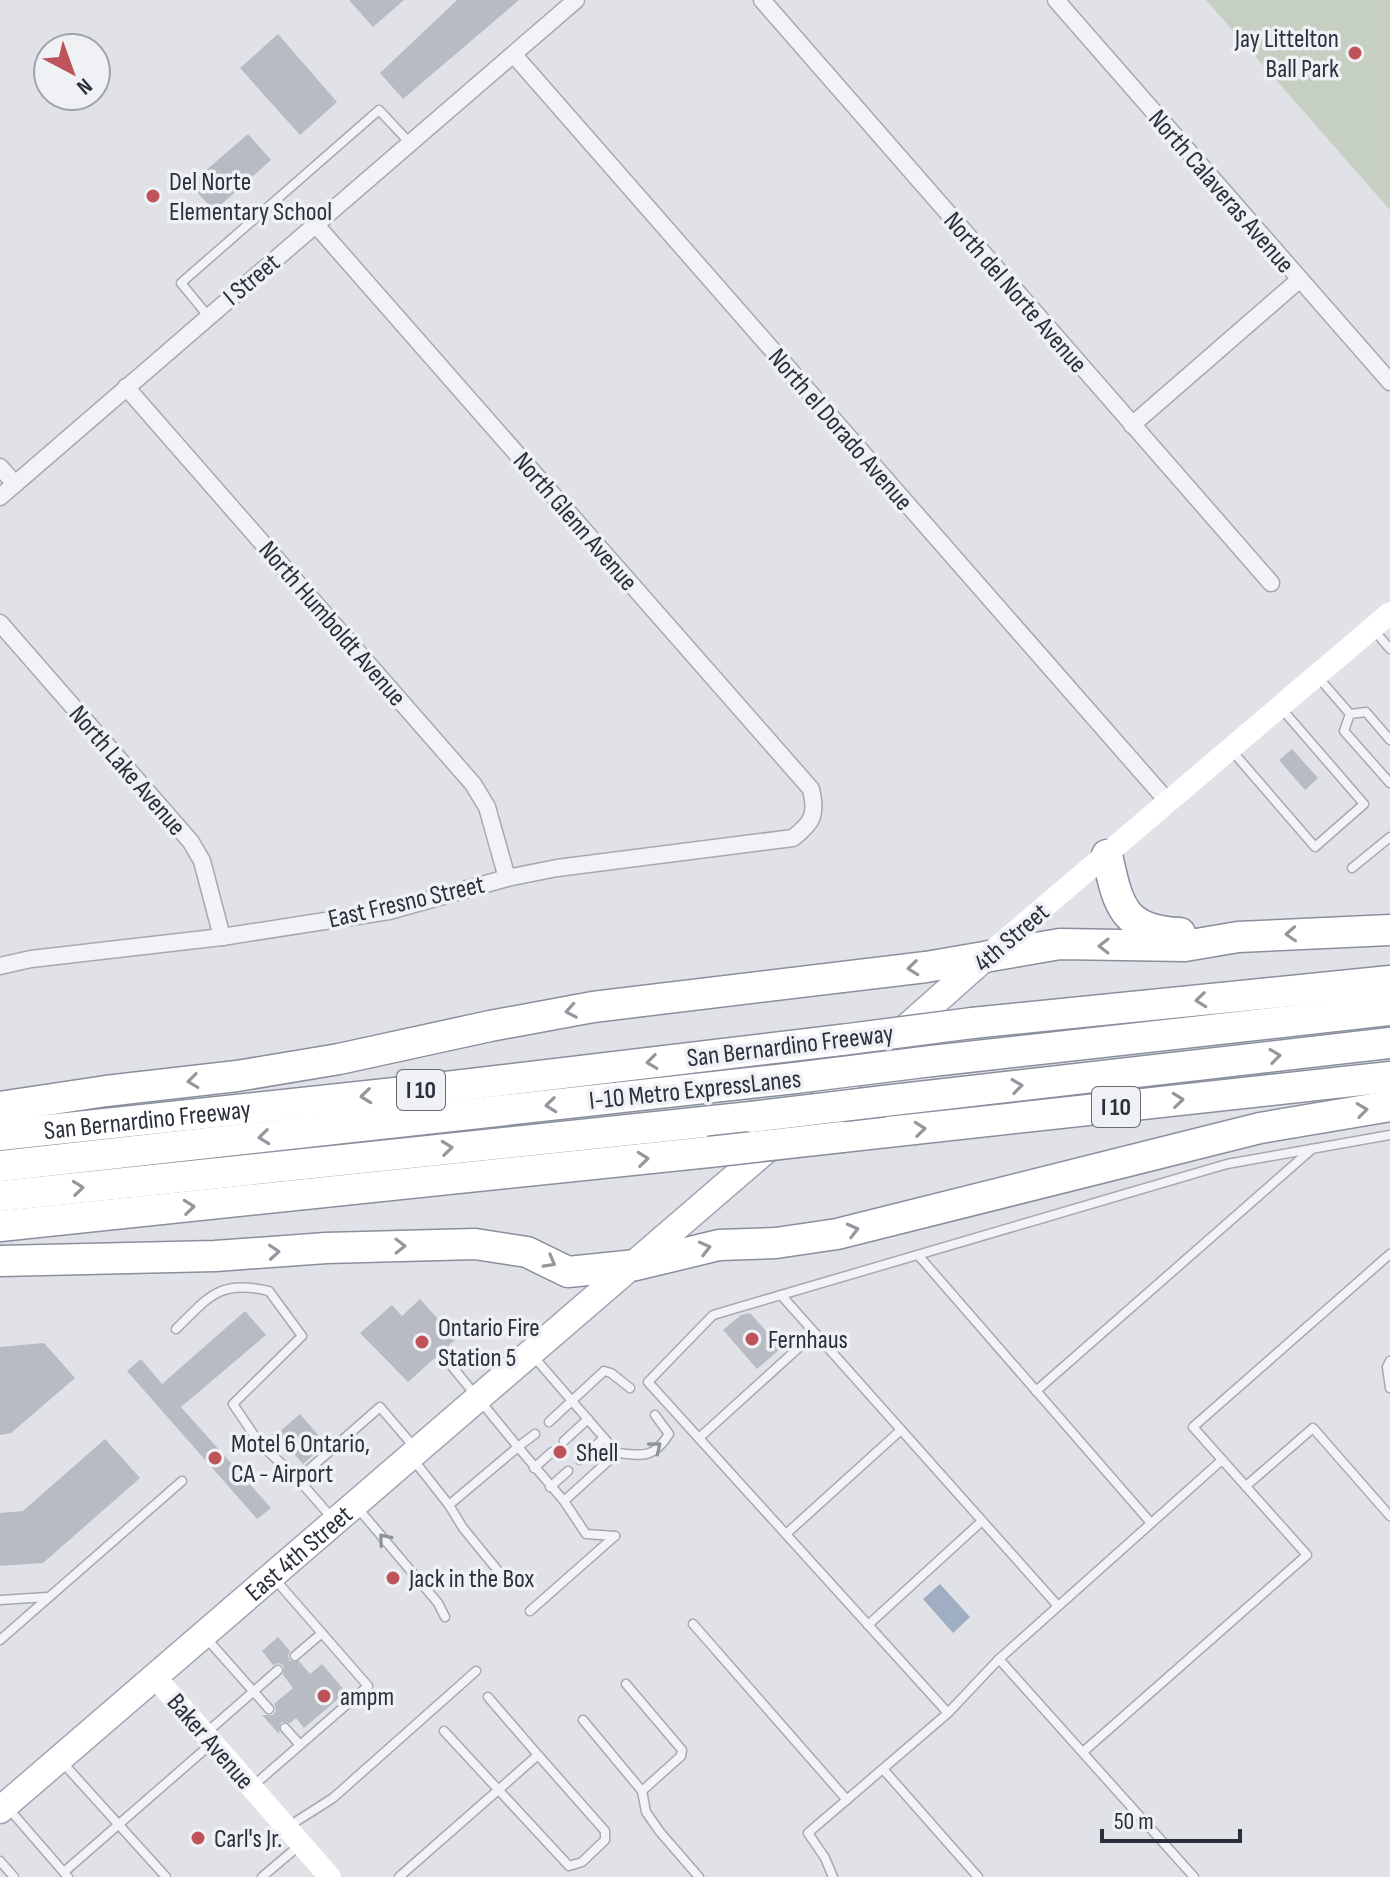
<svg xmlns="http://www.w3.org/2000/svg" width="1390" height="1877" font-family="'Sofia Sans Condensed',sans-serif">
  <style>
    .green { fill: #c5d0c2 }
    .water { fill: #9faec3 }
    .building { fill: #b8bbc3 }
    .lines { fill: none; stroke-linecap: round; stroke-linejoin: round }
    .lane-casing { stroke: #a6a9b0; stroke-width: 11 }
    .street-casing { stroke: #a6a9b0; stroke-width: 19 }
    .primary-casing { stroke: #a0a6b1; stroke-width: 29 }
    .highway-casing { stroke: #898f9c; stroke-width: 33 }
    .lane { stroke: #f2f3f6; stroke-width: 8 }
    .street { stroke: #f2f3f6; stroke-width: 16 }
    .secondary { stroke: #fff; stroke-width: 22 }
    .primary { stroke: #fff; stroke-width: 26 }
    .highway { stroke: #fff; stroke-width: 30 }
    .highway-bridge-casing { stroke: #898f9c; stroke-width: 33; stroke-linecap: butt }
    .highway-bridge { stroke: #fff; stroke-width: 30 }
    .oneway { stroke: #94989e }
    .oneway2 { stroke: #8e9299 }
    .poi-dot { fill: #be535c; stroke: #eff1f5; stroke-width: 3 }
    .labels { text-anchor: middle; stroke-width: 7; stroke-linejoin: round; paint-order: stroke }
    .shield { fill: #eff1f5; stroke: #656a74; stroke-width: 2 }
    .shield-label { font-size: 24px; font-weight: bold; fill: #2a303c }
    .poi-label { font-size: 26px; fill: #2a303c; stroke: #eff1f5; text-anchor: start }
    .street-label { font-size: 26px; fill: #2a303c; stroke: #eff1f5 }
  </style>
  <rect width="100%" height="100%" fill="#e0e2e7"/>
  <polygon class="green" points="1206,0 1390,0 1390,210"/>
  <polygon class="water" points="940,1584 970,1617 953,1633 923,1599"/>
  <g class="building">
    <polygon points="349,0 404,0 373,27"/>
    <polygon points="457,0 519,0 403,99 380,73"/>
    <polygon points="278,34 337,102 300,135 240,68"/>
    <polygon points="248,134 271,160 214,211 190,184"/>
    <polygon points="1292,749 1318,778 1305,790 1279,760"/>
    <polygon points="420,1299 456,1339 446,1348 441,1346 436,1348 436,1357 408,1382 360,1333 392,1305 402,1316"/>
    <polygon points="245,1311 266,1335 181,1407 271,1508 257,1519 127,1371 141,1359 162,1384"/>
    <polygon points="750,1313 781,1348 757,1369 723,1330 741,1315"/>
    <polygon points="44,1343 75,1378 11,1433 0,1435 0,1347"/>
    <polygon points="300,1414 326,1444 303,1464 277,1434"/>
    <polygon points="105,1439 140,1478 43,1563 0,1566 0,1513 23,1511"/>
    <polygon points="278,1637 290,1651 288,1656 290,1661 299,1661 310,1674 322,1664 346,1692 304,1728 296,1718 290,1723 281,1722 279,1734 262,1715 273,1715 276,1710 274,1704 293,1688 283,1675 284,1666 279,1663 273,1665 262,1651"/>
  </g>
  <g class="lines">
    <defs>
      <g id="lane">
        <polyline points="208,316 181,283 379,110 410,143"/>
        <polyline points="1373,629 1390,649"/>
        <polyline points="1318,677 1350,714"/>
        <polyline points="1350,714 1344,731 1390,783"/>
        <polyline points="1350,714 1366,712 1390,740"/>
        <polyline points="1233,752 1315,847 1364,804 1281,708"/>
        <polyline points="1352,868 1390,837"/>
        <polyline points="918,1255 1151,1523"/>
        <polyline points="781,1295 1058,1606"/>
        <path d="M176,1329C209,1297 219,1279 269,1291L302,1336L233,1404L260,1444L298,1479"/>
        <polyline points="534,1357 617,1453 564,1501"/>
        <polyline points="1390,1361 1387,1367 1390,1388"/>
        <polyline points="1036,1391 1312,1149"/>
        <polyline points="549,1422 604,1371 611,1373 630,1388"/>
        <polyline points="535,1434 518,1447 564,1501 586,1534 615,1536"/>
        <polyline points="699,1438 815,1333"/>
        <polyline points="564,1441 588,1419"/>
        <path d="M617,1453C644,1456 654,1458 669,1434L655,1415"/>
        <polyline points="412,1458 449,1505 518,1447 441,1353"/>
        <polyline points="580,1460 604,1438"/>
        <polyline points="534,1468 552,1452"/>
        <polyline points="1246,1486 1313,1428 1390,1516"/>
        <polyline points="550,1487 568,1471"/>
        <polyline points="449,1505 463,1528 508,1583"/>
        <polyline points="356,1506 438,1603 445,1617"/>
        <polyline points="332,1518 298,1479 380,1407 415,1448"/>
        <polyline points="786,1534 901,1430"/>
        <polyline points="0,1600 48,1597"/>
        <polyline points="530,1611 615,1536"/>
        <polyline points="693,1624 847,1800"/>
        <polyline points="868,1625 982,1521"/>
        <polyline points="207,1639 269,1709"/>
        <polyline points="0,1640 182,1481"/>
        <polyline points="295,1656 322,1633"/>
        <polyline points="999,1659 1222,1460"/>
        <polyline points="626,1684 682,1750 681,1756 642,1791 646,1812 660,1832 699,1877"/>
        <polyline points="583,1720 642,1791"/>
        <polyline points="285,1728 300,1745"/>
        <polyline points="444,1731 569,1866 582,1862 605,1840 605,1831 538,1755"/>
        <polyline points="206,1733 278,1670"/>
        <polyline points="1083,1752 1307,1555 1193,1427 1390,1254"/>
        <polyline points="63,1763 166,1877"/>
        <polyline points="883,1769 978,1877"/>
        <polyline points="254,1785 368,1686 273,1577"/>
        <polyline points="9,1809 68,1877"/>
        <polyline points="289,1826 333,1798 476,1671"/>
        <polyline points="0,1861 14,1877"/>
        <polyline points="64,1872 211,1744"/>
        <polyline points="262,1877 301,1844"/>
        <polyline points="399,1877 538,1755 488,1697"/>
        <polyline points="833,1877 825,1858 808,1833 948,1713"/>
        <polyline points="1194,1877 999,1659 948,1713 648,1382 713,1315 1227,1164 1390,1135"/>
      </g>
      <g id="street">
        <polyline points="762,0 1271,583"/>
        <polyline points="1056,0 1390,382"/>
        <polyline points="514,55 1169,803"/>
        <polyline points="126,387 473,784 487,807 507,878"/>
        <polyline points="1132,425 1299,280"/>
        <polyline points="0,467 15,484"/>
        <polyline points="0,497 576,0"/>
        <polyline points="0,623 191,842 202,861 222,937"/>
        <path d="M0,966L31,959L222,937L389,911L507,878L557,868L793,838C813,822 817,815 811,789L316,225"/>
      </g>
      <g id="primary">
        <polyline points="809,1114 989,954"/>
        <path id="s1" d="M0,1810L779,1139"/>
      </g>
      <g id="highway">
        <path d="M1107,855C1118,904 1122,931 1180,933"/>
        <polyline points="972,1023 1390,981"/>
        <polyline points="932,1061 1390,1010"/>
        <polyline points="884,1101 1390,1043"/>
        <polyline points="0,1107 106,1091 237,1076 339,1059 490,1026 593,1007 926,967 1060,944 1185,946 1238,937 1390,930"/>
        <path id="s2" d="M0,1135L395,1093L841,1040"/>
        <polyline points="842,1137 1390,1077"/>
        <polyline points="0,1166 795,1078"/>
        <polyline points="0,1196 751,1117"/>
        <polyline points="0,1226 709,1152"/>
        <polyline points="0,1261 215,1256 326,1248 475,1244 527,1252 568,1272 636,1265 719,1245 776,1243 837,1234 1260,1128 1390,1106"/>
      </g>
    </defs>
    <use href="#lane" class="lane-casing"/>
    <use href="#street" class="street-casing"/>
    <use href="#primary" class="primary-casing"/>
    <use href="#highway" class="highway-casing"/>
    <use href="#lane" class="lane"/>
    <use href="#street" class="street"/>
    <g class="secondary">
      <polyline points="989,954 1390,613"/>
      <polyline points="155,1677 330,1877"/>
    </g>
    <use href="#primary" class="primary"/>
    <use href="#highway" class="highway"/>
    <defs>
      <g id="highway-bridge">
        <polyline points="841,1040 972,1023"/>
        <polyline points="795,1078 932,1061"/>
        <polyline points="751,1117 884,1101"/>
        <polyline points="709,1152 842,1137"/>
      </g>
    </defs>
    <use href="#highway-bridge" class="highway-bridge-casing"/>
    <use href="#highway-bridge" class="highway-bridge"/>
  </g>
  <defs><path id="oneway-chevron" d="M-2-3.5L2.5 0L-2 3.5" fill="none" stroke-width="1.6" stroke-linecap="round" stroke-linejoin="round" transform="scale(2)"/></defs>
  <g class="oneway">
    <use href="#oneway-chevron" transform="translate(1291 934) rotate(177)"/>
    <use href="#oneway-chevron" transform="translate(1104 946) rotate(-179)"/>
    <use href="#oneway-chevron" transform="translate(913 968) rotate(174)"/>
    <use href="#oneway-chevron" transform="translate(1201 1000) rotate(174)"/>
    <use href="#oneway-chevron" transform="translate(571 1011) rotate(170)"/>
    <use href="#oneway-chevron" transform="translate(1275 1056) rotate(-7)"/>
    <use href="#oneway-chevron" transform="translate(652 1062) rotate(173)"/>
    <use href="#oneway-chevron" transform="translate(193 1081) rotate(173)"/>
    <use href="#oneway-chevron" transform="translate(1017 1086) rotate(-7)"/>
    <use href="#oneway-chevron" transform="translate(366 1096) rotate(174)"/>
    <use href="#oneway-chevron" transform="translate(1178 1100) rotate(-6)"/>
    <use href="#oneway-chevron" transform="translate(551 1105) rotate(174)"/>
    <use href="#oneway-chevron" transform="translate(1362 1110) rotate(-7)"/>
    <use href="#oneway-chevron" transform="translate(920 1129) rotate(-6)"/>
    <use href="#oneway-chevron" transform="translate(264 1137) rotate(174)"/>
    <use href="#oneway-chevron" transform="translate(447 1148) rotate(-6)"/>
    <use href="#oneway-chevron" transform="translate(643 1159) rotate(-6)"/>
    <use href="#oneway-chevron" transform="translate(78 1188) rotate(-6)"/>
    <use href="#oneway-chevron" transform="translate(189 1207) rotate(-6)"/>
    <use href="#oneway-chevron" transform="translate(853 1230) rotate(-14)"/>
    <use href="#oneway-chevron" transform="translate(400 1246) rotate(-1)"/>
    <use href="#oneway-chevron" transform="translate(705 1248) rotate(-14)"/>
    <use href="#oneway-chevron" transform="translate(274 1252) rotate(-4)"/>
    <use href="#oneway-chevron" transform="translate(550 1262) rotate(29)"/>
  </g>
  <g class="oneway2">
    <use href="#oneway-chevron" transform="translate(656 1447) rotate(-39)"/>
    <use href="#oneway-chevron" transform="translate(384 1539) rotate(-130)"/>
  </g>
  <g class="poi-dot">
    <circle cx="1355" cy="53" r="8"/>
    <circle cx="153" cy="196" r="8"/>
    <circle cx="752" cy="1339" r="8"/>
    <circle cx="422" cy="1342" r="8"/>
    <circle cx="560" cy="1452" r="8"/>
    <circle cx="215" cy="1458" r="8"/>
    <circle cx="393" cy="1578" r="8"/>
    <circle cx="324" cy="1696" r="8"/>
    <circle cx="198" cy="1838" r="8"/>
  </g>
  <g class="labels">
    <g class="shield">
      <rect x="397" y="1070" width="48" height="40" rx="6"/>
      <rect x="1092" y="1087" width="48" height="40" rx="6"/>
    </g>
    <g class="shield-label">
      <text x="421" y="1098">I 10</text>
      <text x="1116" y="1115">I 10</text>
    </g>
    <g class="poi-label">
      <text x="1339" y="47" text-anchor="end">Jay Littelton<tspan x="1339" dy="30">Ball Park</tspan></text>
      <text x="169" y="190">Del Norte<tspan x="169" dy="30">Elementary School</tspan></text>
      <text x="438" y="1336">Ontario Fire<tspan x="438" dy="30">Station 5</tspan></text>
      <text x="768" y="1348">Fernhaus</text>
      <text x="231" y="1452">Motel 6 Ontario,<tspan x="231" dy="30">CA - Airport</tspan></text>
      <text x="576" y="1461">Shell</text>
      <text x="409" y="1587">Jack in the Box</text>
      <text x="340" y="1705">ampm</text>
      <text x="214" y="1847">Carl's Jr.</text>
    </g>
    <g class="street-label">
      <text transform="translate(1222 191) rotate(49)" y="9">North Calaveras Avenue</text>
      <text transform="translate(251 279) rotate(-40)" y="9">I Street</text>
      <text transform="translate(1016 292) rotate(49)" y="9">North del Norte Avenue</text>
      <text transform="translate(841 429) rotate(49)" y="9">North el Dorado Avenue</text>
      <text transform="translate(576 521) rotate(49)" y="9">North Glenn Avenue</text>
      <text transform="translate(333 623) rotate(49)" y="9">North Humboldt Avenue</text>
      <text transform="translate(128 770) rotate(49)" y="9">North Lake Avenue</text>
      <text transform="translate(406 901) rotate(-13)" y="9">East Fresno Street</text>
      <text transform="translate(1011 937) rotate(-41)" y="9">4th Street</text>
      <text transform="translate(790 1045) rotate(-7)" y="9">San Bernardino Freeway</text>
      <text transform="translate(695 1089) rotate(-6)" y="9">I-10 Metro ExpressLanes</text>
      <text dy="9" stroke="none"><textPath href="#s2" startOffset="148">San Bernardino Freeway</textPath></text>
      <text dy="9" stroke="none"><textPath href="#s1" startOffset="394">East 4th Street</textPath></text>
      <text transform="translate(211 1741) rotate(49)" y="9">Baker Avenue</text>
    </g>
  </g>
  <g transform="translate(72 72) rotate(139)"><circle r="38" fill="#eff1f5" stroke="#a0a4ab" stroke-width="2"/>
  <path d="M0-6L14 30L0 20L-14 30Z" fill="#be535c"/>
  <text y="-12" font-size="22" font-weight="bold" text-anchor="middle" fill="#2a303c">N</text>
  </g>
  <path d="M1102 1829v12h138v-12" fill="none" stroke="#2a303c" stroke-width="4"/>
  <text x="1114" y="1829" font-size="24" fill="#2a303c" stroke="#eff1f5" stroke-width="6" paint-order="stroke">50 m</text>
</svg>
